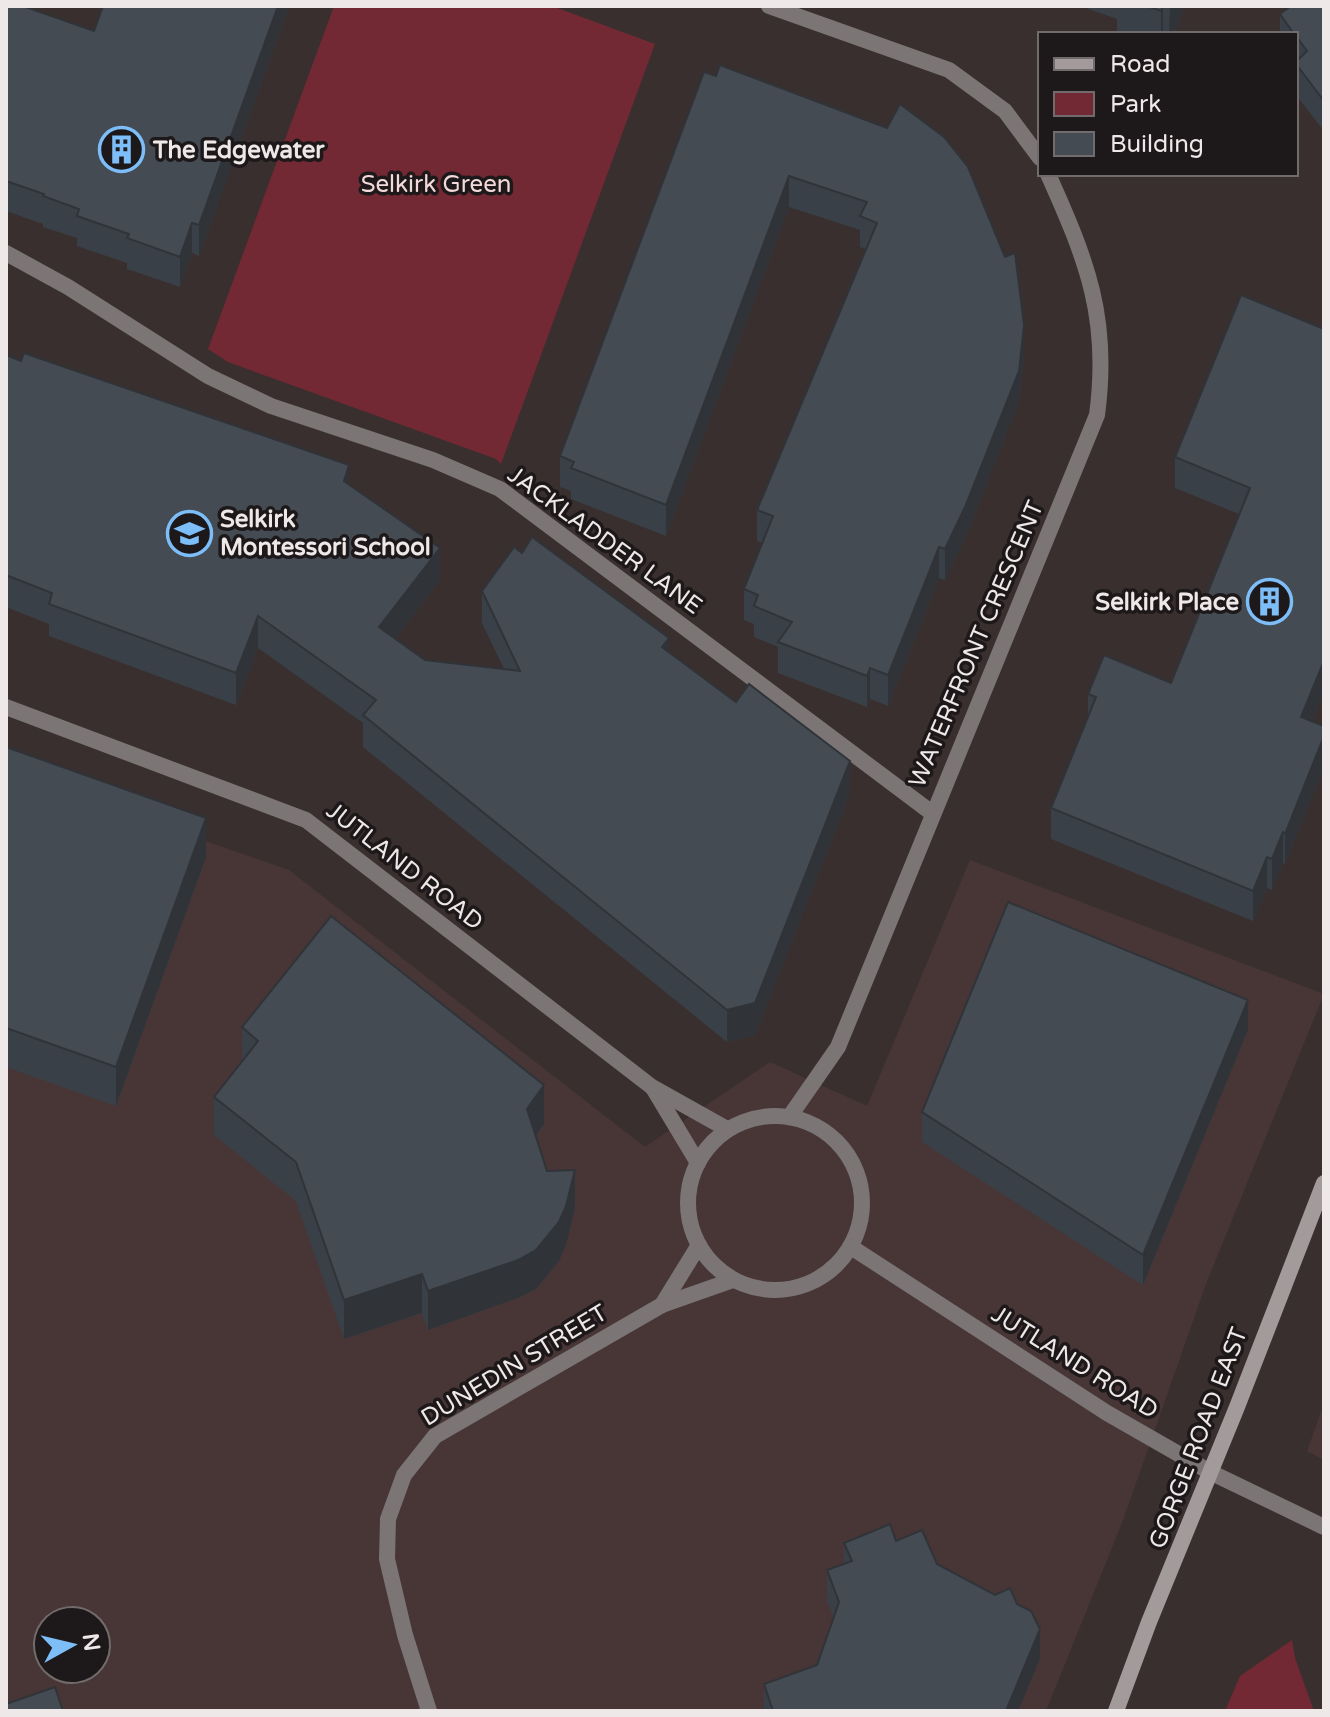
<svg xmlns="http://www.w3.org/2000/svg" width="1330" height="1717" font-family="'Varela Round',sans-serif">
  <style>
    .built { fill: #483637; fill-rule: evenodd }
    .green { fill: #722933 }
    .lines { fill: none; stroke-linecap: round; stroke-linejoin: round }
    .minor { stroke: #7b7575; stroke-width: 16 }
    .tertiary { stroke: #7b7575; stroke-width: 16 }
    .secondary { stroke: #a39b9b; stroke-width: 16 }
    .wall { fill: #3a4047 }
    .shaded-wall { fill: #303439 }
    .building { fill: #444b52; stroke: #303439; stroke-width: 2 }
    .labels { text-anchor: middle; stroke-width: 7; stroke-linejoin: round; paint-order: stroke }
    .poi-label { font-size: 24px; font-weight: bold; fill: #efe8e8; stroke: #1d1819; text-anchor: start }
    .park-label { font-size: 24px; fill: #f3d9da; stroke: #1d1819 }
    .street-label { font-size: 24px; fill: #efe8e8; stroke: #1d1819 }
  </style>
  <rect width="100%" height="100%" fill="#392f2f"/>
  <g class="built">
    <path d="M6,772L289,870L645,1147L770,1062L867,1106L970,860L1324,994L1206,1284L1122,1523L1046,1711H6ZM48,1621H96V1669H48Z"/>
    <polygon points="1324,1404 1324,1460 1307,1451"/>
  </g>
  <g class="green">
    <polygon points="334,6 552,6 655,44 501,464 496,459 228,362 208,349"/>
    <polygon points="1292,1640 1295,1658 1314,1711 1225,1711 1240,1676"/>
  </g>
  <g class="lines">
    <g class="minor">
      <polyline points="769,6 949,70 1005,111 1040,158"/>
      <polyline points="6,253 68,287 208,376 271,406 433,460 500,489 932,813"/>
      <polyline points="6,707 306,820 652,1087 727,1129"/>
      <polyline points="653,1088 698,1163"/>
      <circle cx="775" cy="1203" r="87"/>
      <path d="M790,1116L838,1047L1097,415C1110,318 1087,261 1048,174"/>
      <polyline points="851,1247 1107,1413 1210,1472"/>
      <polyline points="662,1305 699,1245"/>
      <polyline points="429,1711 405,1635 387,1559 388,1519 404,1475 435,1436 662,1305 733,1280"/>
    </g>
    <polyline class="tertiary" points="1210,1472 1324,1527"/>
    <polyline class="secondary" points="1116,1711 1149,1622 1237,1407 1324,1183"/>
  </g>
  <g class="wall">
    <polygon points="6,6 94,31 103,6 289,6 199,256 192,253 180,287 127,269 127,263 77,246 77,238 43,227 43,224 6,211"/>
    <polygon points="1080,6 1184,6 1174,34 1117,34 1117,19"/>
    <polygon points="1324,6 1324,131 1296,95 1296,34 1280,34 1280,14"/>
    <polygon points="704,72 887,128 1024,356 1019,402 965,538 945,580 939,578 888,706 870,699 867,707 778,673 778,647 754,637 754,624 744,620 744,589 762,543 757,541 757,510 866,249 860,247 860,230 789,207 666,536 571,499 571,491 560,487 560,456"/>
    <polygon points="1324,329 1324,692 1312,722 1324,726 1324,767 1285,864 1283,863 1272,890 1267,888 1253,921 1051,839 1051,808 1088,717 1088,694 1171,683 1239,514 1175,488 1175,457"/>
    <polygon points="6,355 349,484 440,580 395,639 425,660 504,669 482,623 482,591 669,652 850,793 755,1035 727,1042 363,747 363,723 258,648 236,705 49,636 49,624 6,607"/>
    <polygon points="6,747 206,857 116,1106 6,1067"/>
    <polygon points="242,1027 544,1124 536,1136 547,1171 575,1208 566,1245 559,1261 536,1289 518,1298 428,1330 422,1313 344,1339 296,1201 214,1135 214,1097 242,1062"/>
    <polygon points="1248,1030 1143,1285 922,1142 922,1112"/>
    <polygon points="896,1541 937,1564 1040,1659 1018,1711 764,1711 764,1684 817,1665 834,1618 827,1601 827,1570 844,1564 844,1543"/>
  </g>
  <g class="shaded-wall">
    <polygon points="278,6 289,6 199,256 199,225"/>
    <polygon points="1163,6 1163,34 1161,34 1161,11"/>
    <polygon points="1170,6 1184,6 1174,34 1169,34"/>
    <polygon points="789,176 789,207 666,536 666,505"/>
    <polygon points="192,223 192,253 180,287 180,257"/>
    <polygon points="1024,325 1024,356 1019,402 965,538 945,580 945,549"/>
    <polygon points="349,465 349,497 344,481"/>
    <polygon points="939,547 939,578 888,706 888,675"/>
    <polygon points="440,548 440,580 379,660 379,627"/>
    <polygon points="258,616 258,648 236,705 236,673"/>
    <polygon points="669,638 669,670 662,647"/>
    <polygon points="1324,661 1324,692 1301,748 1301,717"/>
    <polygon points="870,668 870,699 867,707 867,676"/>
    <polygon points="1324,736 1324,767 1285,864 1285,834"/>
    <polygon points="850,761 850,793 755,1035 727,1042 727,1010"/>
    <polygon points="206,818 206,857 116,1106 116,1067"/>
    <polygon points="1283,832 1283,863 1272,890 1272,859"/>
    <polygon points="1267,857 1267,888 1253,921 1253,891"/>
    <polygon points="1248,1000 1248,1030 1143,1285 1143,1255"/>
    <polygon points="544,1085 544,1124 527,1148 527,1109"/>
    <polygon points="575,1170 575,1208 566,1245 559,1261 536,1289 518,1298 428,1330 428,1291"/>
    <polygon points="422,1274 422,1313 344,1339 344,1300"/>
    <polygon points="1040,1629 1040,1659 1018,1711 1006,1711"/>
  </g>
  <g class="building">
    <polygon points="6,6 23,6 94,31 103,6 278,6 199,225 192,223 180,257 127,238 129,234 77,216 79,209 43,196 44,194 6,181"/>
    <polygon points="1147,6 1163,6 1161,11"/>
    <polygon points="1291,6 1324,6 1324,101 1296,64 1296,62 1307,51 1296,36 1296,34 1294,34 1280,14"/>
    <polygon points="720,65 887,128 900,104 944,137 968,167 1005,257 1015,253 1024,325 1019,371 965,507 945,549 939,547 888,675 870,668 867,676 778,642 792,622 754,606 758,595 744,589 773,516 757,510 877,223 860,216 867,202 789,176 666,505 571,468 574,462 560,456 704,72 716,76"/>
    <polygon points="1241,295 1324,329 1324,661 1301,717 1324,726 1324,736 1285,834 1283,832 1272,859 1267,857 1253,891 1051,808 1096,697 1088,694 1104,655 1171,683 1250,488 1175,457"/>
    <polygon points="24,353 349,465 344,481 440,548 379,627 425,660 520,671 482,591 514,547 522,553 532,537 669,638 662,647 736,702 749,684 850,761 755,1003 727,1010 363,715 376,700 258,616 236,673 49,604 52,593 6,575 6,355 21,361"/>
    <polygon points="6,747 206,818 116,1067 6,1028"/>
    <polygon points="1008,902 1248,1000 1143,1255 922,1112"/>
    <polygon points="331,916 544,1085 527,1109 547,1171 575,1170 566,1206 559,1222 536,1250 518,1260 428,1291 422,1274 344,1300 296,1162 214,1097 258,1041 242,1027"/>
    <polygon points="890,1524 896,1541 922,1530 937,1564 995,1595 1010,1588 1017,1604 1031,1611 1040,1629 1006,1711 773,1711 764,1684 817,1665 839,1602 827,1570 852,1561 844,1543"/>
    <polygon points="55,1687 63,1711 6,1711 6,1704"/>
  </g>
  <defs>
    <symbol id="building-ring" viewBox="-11 -11 22 22"><circle r="9.5" fill="#1d1819" stroke="#7dbef9" stroke-width="1.5"/><path d="M-4-6H4V6H1V3H-1V6H-4ZM-2.5-4.3h1.7v1.8h-1.7ZM.8-4.3h1.7v1.8H.8ZM-2.5-1h1.7V.8h-1.7ZM.8-1h1.7V.8H.8Z" fill="#7dbef9"/></symbol>
    <symbol id="school-ring" viewBox="-11 -11 22 22"><circle r="9.5" fill="#1d1819" stroke="#7dbef9" stroke-width="1.5"/><path d="M0-5L7-2L0 1L-7-2ZM-4 1L0 2.5L4 1V4Q0 6-4 4Z" fill="#7dbef9"/></symbol>
  </defs>
  <g fill-rule="evenodd">
    <use href="#building-ring" x="96" y="124" width="51" height="51"/>
    <use href="#school-ring" x="164" y="508" width="51" height="51"/>
    <use href="#building-ring" x="1244" y="576" width="51" height="51"/>
  </g>
  <g class="labels">
    <g class="poi-label">
      <text x="153" y="158">The Edgewater</text>
      <text x="220" y="527">Selkirk<tspan x="220" dy="28">Montessori School</tspan></text>
      <text x="1239" y="610" text-anchor="end">Selkirk Place</text>
    </g>
    <g class="park-label">
      <text x="436" y="192">Selkirk Green</text>
    </g>
    <g class="street-label">
      <text transform="translate(605 540) rotate(36)" y="8">JACKLADDER LANE</text>
      <text transform="translate(976 644) rotate(-67)" y="8">WATERFRONT CRESCENT</text>
      <text transform="translate(405 866) rotate(38)" y="8">JUTLAND ROAD</text>
      <text transform="translate(1075 1362) rotate(32)" y="8">JUTLAND ROAD</text>
      <text transform="translate(514 1365) rotate(-31)" y="8">DUNEDIN STREET</text>
      <text transform="translate(1198 1438) rotate(-69)" y="8">GORGE ROAD EAST</text>
    </g>
  </g>
  <rect width="1330" height="1717" fill="none" stroke="#efe8e8" stroke-width="16"/>
  <rect x="1038" y="32" width="260" height="144" fill="#1d1819" stroke="#716b6c" stroke-width="2"/>
  <rect x="1054" y="58" width="40" height="12" fill="#a39b9b" stroke="#716b6c" stroke-width="2"/>
  <text x="1110" y="72" font-size="24" fill="#efe8e8">Road</text>
  <rect x="1054" y="92" width="40" height="24" fill="#722933" stroke="#716b6c" stroke-width="2"/>
  <text x="1110" y="112" font-size="24" fill="#efe8e8">Park</text>
  <rect x="1054" y="132" width="40" height="24" fill="#444b52" stroke="#716b6c" stroke-width="2"/>
  <text x="1110" y="152" font-size="24" fill="#efe8e8">Building</text>
  <g transform="translate(72 1645) rotate(82)"><circle r="38" fill="#1d1819" stroke="#716b6c" stroke-width="2"/>
  <path d="M0-6L14 30L0 20L-14 30Z" fill="#7dbef9"/>
  <text y="-12" font-size="22" font-weight="bold" text-anchor="middle" fill="#efe8e8">N</text>
  </g>
</svg>
